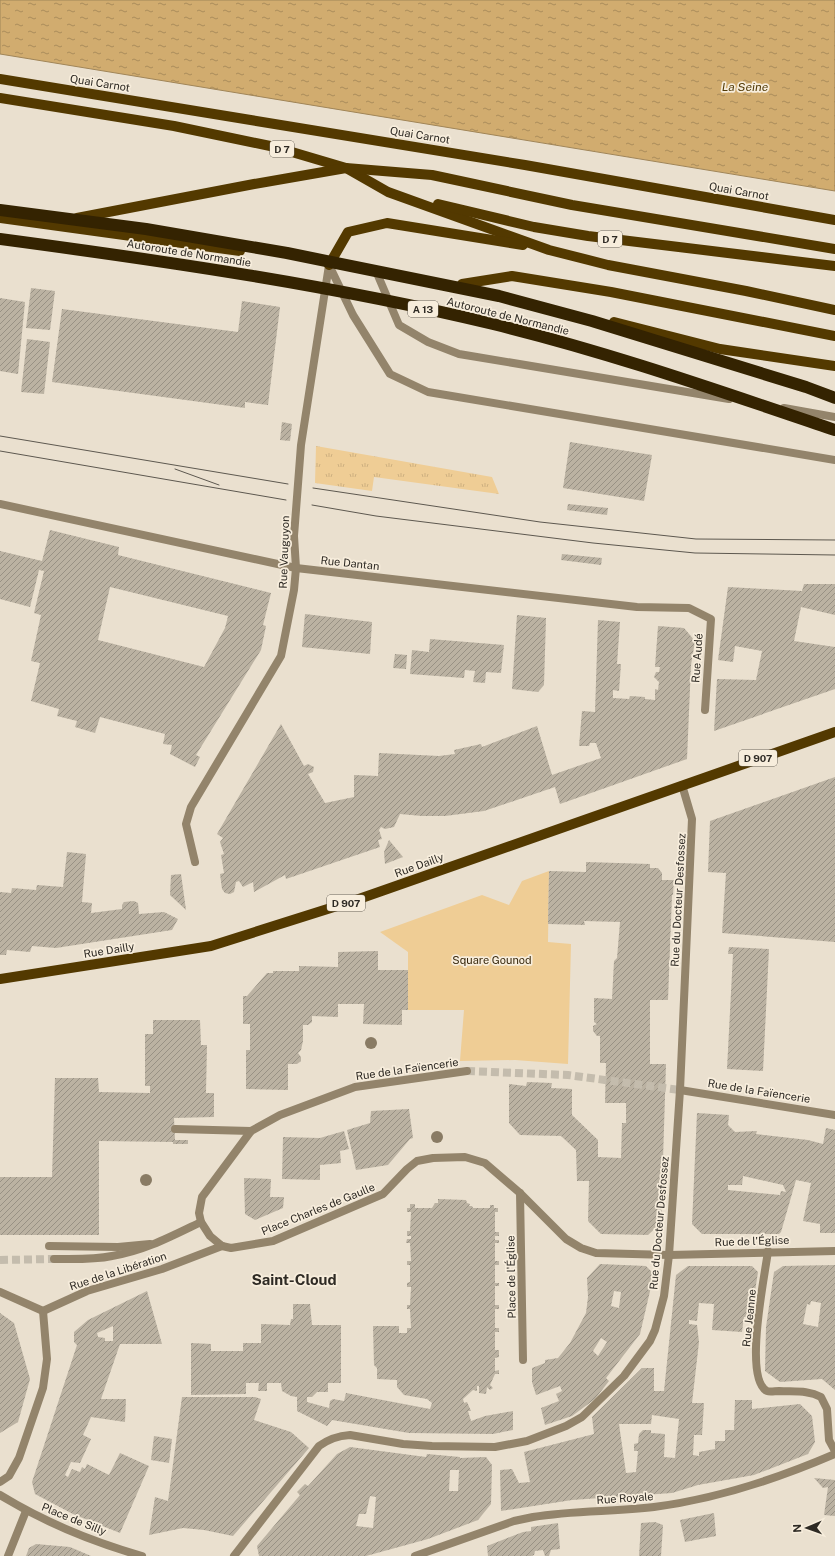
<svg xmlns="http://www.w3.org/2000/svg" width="835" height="1556" font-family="'Public Sans',sans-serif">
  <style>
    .grass { fill: url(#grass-tufts) }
    .green { fill: #efcd95 }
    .water { fill: url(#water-ripples); stroke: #a08558 }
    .building { fill: url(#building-hatch); fill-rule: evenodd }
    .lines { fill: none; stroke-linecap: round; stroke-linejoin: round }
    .street-tunnel { stroke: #c4bcad; stroke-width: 8; stroke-dasharray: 8 4; stroke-linecap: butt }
    .lane { stroke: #93846b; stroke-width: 8 }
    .street { stroke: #93846b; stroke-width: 8 }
    .primary { stroke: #533900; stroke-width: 10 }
    .highway { stroke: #342301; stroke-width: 12 }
    .tram { stroke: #5d584f; stroke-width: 1 }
    .tree { fill: #897b64 }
    .labels { text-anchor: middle; stroke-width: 3.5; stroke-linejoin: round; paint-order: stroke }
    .shield { fill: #f7eddc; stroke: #6a645b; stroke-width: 1 }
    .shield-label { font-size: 10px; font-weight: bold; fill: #2e2a24 }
    .street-label { font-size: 11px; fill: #2e2a24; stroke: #f7eddc }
    .park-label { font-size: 11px; fill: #39290d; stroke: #f7eddc }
    .water-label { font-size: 12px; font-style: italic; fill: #523a06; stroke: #f7eddc }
    .district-label { font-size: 15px; font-weight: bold; fill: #2e2a24; stroke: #f7eddc }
  </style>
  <defs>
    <pattern id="grass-tufts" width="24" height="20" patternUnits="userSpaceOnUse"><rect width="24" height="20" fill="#efcd95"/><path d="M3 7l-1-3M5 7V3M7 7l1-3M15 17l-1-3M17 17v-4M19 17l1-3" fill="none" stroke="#cdb080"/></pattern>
    <pattern id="water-ripples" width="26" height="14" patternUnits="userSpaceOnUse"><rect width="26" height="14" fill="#d1ac6f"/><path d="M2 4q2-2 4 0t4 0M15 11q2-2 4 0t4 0" fill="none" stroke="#aa8c5b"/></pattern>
    <pattern id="building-hatch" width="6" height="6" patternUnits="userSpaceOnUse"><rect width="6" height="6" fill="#bbb2a2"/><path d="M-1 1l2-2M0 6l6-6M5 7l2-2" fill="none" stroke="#989184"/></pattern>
  </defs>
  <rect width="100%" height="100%" fill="#eae0cf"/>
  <polygon class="grass" points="316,446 492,477 499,494 374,477 372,491 315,483"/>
  <polygon class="green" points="549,871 548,942 571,944 568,1064 515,1060 460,1061 464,1010 408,1010 408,952 380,932 482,895 509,905 522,881"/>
  <polygon class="water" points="0,0 835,0 835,191 0,54"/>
  <g class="building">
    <polygon points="31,288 55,291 50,330 26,328"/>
    <polygon points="0,298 25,302 18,374 0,371"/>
    <polygon points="242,301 280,307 268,405 245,402 245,408 52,382 62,309 238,332"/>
    <polygon points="27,339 50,342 44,394 21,392"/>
    <polygon points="282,422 292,424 290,441 280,440"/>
    <polygon points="570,442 652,455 644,501 563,488"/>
    <polygon points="568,504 608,508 607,515 567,510"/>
    <path d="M50,530L119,547L118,555L271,593L263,625L266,626L261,650L196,755L200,757L195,767L170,754L172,745L163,744L165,734L100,717L95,733L75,727L77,721L57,716L59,709L31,701L40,663L31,661L41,615L34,613L44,571L39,570L30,607L0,599V551L42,561ZM110,587L228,616L225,628L204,667L98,640Z"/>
    <polygon points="562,554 602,558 601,565 561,560"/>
    <polygon points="804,584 835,584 835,615 801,607 794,641 835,647 835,689 714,731 717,679 756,680 762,651 735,646 733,662 718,660 728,587 802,591"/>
    <polygon points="305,614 372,622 370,654 302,647"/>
    <polygon points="517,615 546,618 544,685 538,692 512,689"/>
    <polygon points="598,620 620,622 617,664 621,664 619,691 613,690 613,698 629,699 630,696 645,697 645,699 655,700 655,689 658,690 659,682 654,677 656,672 659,672 660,667 655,667 658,626 684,628 695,641 691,665 687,759 560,804 555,787 484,811 445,816 422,816 400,814 394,827 385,829 381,827 379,830 382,839 378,840 380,847 286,879 285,875 254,892 253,882 243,887 239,881 236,882 234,892 230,894 225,893 222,889 220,874 224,873 221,855 224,854 220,842 223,838 217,834 281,724 304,766 308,764 314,767 313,772 308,774 325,803 354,797 354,775 378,776 379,753 439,756 455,754 454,750 481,744 482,747 537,726 552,775 601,758 596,743 590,743 589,746 579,746 582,711 595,712"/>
    <polygon points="430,639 504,645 501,673 486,672 485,683 473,682 475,671 465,670 464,678 410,674 412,650 429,652"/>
    <polygon points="395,654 407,655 406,669 393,668"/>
    <polygon points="835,777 835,942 722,933 726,873 708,872 710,821"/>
    <polygon points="389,840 403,857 385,864 384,852"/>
    <polygon points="67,852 86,854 82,902 92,903 91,913 122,909 122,905 124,902 134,901 138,903 139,914 164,912 178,919 172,930 56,948 32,946 30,952 7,950 6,955 0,955 0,892 11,893 12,888 36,890 37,885 63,887"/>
    <polygon points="586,862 650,864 650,868 658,868 662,873 662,880 674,880 673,895 672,895 668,1000 650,1000 650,1064 666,1064 661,1223 648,1235 601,1234 588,1221 589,1181 577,1181 576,1150 561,1136 520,1135 509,1123 509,1084 526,1086 527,1082 552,1083 551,1088 572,1089 572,1115 598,1140 598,1157 621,1158 622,1123 626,1123 626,1103 605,1103 606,1063 600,1063 600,1036 597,1036 593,1031 593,1026 597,1024 594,1022 594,998 612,999 614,961 617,958 620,922 584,921 585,925 548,924 549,871 586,872"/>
    <polygon points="181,874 186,910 170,895 171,875"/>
    <polygon points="729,947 769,949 763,1071 727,1069 733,954 728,954"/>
    <polygon points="378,951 378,970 408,970 408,1010 402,1010 402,1025 363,1024 364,1004 338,1004 338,1017 312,1016 312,1022 308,1025 303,1025 303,1041 301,1050 298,1053 301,1057 301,1061 297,1064 288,1064 288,1090 246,1089 246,1050 250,1050 250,1024 243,1024 243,996 247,996 267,973 273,973 273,971 299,971 299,966 338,967 338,952"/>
    <polygon points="153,1020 200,1020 201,1045 207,1045 206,1093 214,1093 214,1117 174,1118 175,1140 188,1140 188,1144 173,1144 173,1142 99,1141 99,1235 0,1235 0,1177 52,1177 55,1078 98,1078 99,1092 150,1093 150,1086 145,1086 145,1034 153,1034"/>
    <polygon points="409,1109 413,1138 410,1139 388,1165 356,1170 347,1130 370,1123 371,1111"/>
    <path d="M697,1113L729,1115L728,1125L735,1132L757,1131L756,1134L808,1140L823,1144L826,1128L835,1130V1233H820V1224L803,1221L811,1183L796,1180L781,1232L779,1234H702L692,1224ZM743,1176L783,1185L786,1192L781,1191L780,1195L728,1190V1185H742Z"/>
    <polygon points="344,1131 349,1149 340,1151 341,1163 320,1165 320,1180 282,1179 283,1137 320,1138"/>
    <polygon points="244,1178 271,1179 270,1197 284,1197 283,1208 255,1220 245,1214"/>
    <polygon points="438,1199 466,1200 467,1203 470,1204 469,1206 472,1206 473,1208 490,1208 490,1205 494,1205 494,1208 498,1208 498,1212 495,1212 495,1232 499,1232 499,1236 495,1236 495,1240 499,1240 499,1243 495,1243 495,1261 499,1261 499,1265 495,1265 495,1283 499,1283 499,1286 495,1286 495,1305 499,1305 499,1309 495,1309 495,1328 499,1328 499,1332 495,1332 495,1350 499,1350 499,1357 495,1358 495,1371 499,1370 499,1374 495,1374 490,1385 493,1388 490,1390 487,1387 486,1394 479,1393 479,1386 477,1386 477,1391 473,1390 463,1399 464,1403 467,1402 471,1411 468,1411 471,1421 485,1416 513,1411 513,1430 493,1434 409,1433 332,1420 327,1426 297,1411 297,1397 291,1396 282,1391 281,1383 267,1383 267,1391 258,1391 259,1383 246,1383 246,1394 191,1395 191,1343 211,1344 211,1351 243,1351 243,1343 261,1343 261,1324 290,1325 291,1319 293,1319 293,1304 310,1304 312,1325 341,1325 341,1383 328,1383 328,1392 317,1392 312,1397 307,1397 307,1402 329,1408 330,1401 333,1399 344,1401 346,1393 430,1409 432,1403 427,1399 404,1395 397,1387 397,1380 377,1379 377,1368 374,1365 373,1326 399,1326 399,1333 407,1333 407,1328 411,1328 410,1309 407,1309 407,1305 410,1305 411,1287 407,1287 407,1283 410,1282 410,1265 407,1265 407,1261 411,1261 410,1243 406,1243 407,1239 411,1239 411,1236 407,1236 407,1231 410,1231 411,1212 407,1212 407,1208 410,1208 410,1204 415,1204 415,1208 432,1208 435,1203 438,1203"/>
    <path d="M600,1264L646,1266L654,1274L640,1334L606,1378L609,1381L595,1399L572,1416L545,1425L541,1408L559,1401L556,1394L562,1391L560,1386L536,1395L532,1382V1368L545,1363V1360L558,1358L570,1343L586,1313L588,1297L587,1278ZM614,1291L621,1292L619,1308L611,1306ZM601,1338L607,1342L598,1356L593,1351Z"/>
    <path d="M835,1265V1390L822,1379L780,1382L765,1371L766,1327L774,1272L783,1266ZM811,1301L821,1303L818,1327L803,1324L807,1304L810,1305Z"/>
    <path d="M688,1266H752L758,1272L751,1317H744L742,1332L712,1330L714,1304L699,1303L697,1321L689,1320V1324L697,1325L699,1342L692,1403H704L702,1435H694L693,1455L699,1456V1452L715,1449V1441H725V1430H734L735,1400H752V1409L800,1404L812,1416L815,1442L808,1454L754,1475L698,1485L672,1493L572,1500L501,1511L500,1470L512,1469L519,1483L530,1482L524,1452L594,1434L592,1417L642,1368H654V1391H664L676,1275ZM652,1415L679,1419L675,1458L664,1457L665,1434L651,1433V1430H643L639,1434L638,1443L634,1444V1451H638L636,1472L626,1473L619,1424H651Z"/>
    <path d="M147,1291L162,1344H120L101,1399H126L125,1422L91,1417L83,1435L91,1439L80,1463L71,1462L65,1475L68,1477L72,1469L80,1472L82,1467L85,1469L87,1464L109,1475L120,1453L149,1466L120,1533L73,1514L35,1494L32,1482L77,1345L74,1342V1332L88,1320ZM113,1326V1341H105V1338L98,1337L97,1333Z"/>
    <polygon points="0,1313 14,1323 30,1379 18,1422 0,1433"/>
    <polygon points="182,1397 255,1397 261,1399 254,1420 291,1432 309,1448 233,1536 204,1530 183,1528 149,1535 155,1497 168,1501"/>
    <polygon points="154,1436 172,1439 169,1463 151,1460"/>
    <path d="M350,1447L426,1457L427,1454L460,1457V1458L486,1457L492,1465L491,1504L478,1520L428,1539L366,1556H259L257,1546L300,1495L297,1492L305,1484L308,1486L337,1454ZM450,1470H459L458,1491H449ZM370,1496L376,1497L373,1528L356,1526L359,1514H366Z"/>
    <polygon points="814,1478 835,1480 835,1516 824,1515 828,1487 823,1488"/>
    <polygon points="714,1513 716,1536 685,1542 680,1520"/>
    <polygon points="655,1522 663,1525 661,1556 639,1556 641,1523"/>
    <polygon points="558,1523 560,1549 551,1550 549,1556 545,1556 543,1550 535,1551 534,1555 531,1556 488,1556 487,1546 523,1532 531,1531 531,1527"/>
    <polygon points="36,1544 70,1547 91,1556 26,1556 29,1548"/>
  </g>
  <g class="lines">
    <g class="street-tunnel">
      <polyline points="467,1071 568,1075 680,1090"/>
      <polyline points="0,1260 54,1259"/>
    </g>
    <g class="lane">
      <polyline points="329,265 353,315 390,374 428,392 835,460"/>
      <polyline points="376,271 399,325 428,342 459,354 729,399"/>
      <polyline points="784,408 835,417"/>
      <polyline points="175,1129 251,1131"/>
      <polyline points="49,1246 118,1247 150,1244"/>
    </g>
    <g class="street">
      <polyline points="0,504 296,568 637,607 689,608 711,619 705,710"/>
      <polyline points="195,862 186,824 191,807 281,656 294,590 296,568 294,536 301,445 329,265"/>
      <polyline points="467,1071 355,1087 280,1115 251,1131 202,1197 199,1213 201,1222 210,1236 222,1246 231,1248 273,1241 383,1194 407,1169 417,1161 433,1158 465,1157 485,1163 520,1193 566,1239 581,1248 596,1253 669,1255 835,1251"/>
      <polyline points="680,1090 835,1115"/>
      <polyline points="520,1193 523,1360"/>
      <path d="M768,1251C765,1275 743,1379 767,1391C770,1392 775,1391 779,1391C794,1392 808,1390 821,1397L827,1409L829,1440L835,1451"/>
      <path d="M54,1259C74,1259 93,1260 112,1256C144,1251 172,1236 201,1222"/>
      <polyline points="0,1292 43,1311 87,1291 162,1269 222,1246"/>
      <polyline points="0,1482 9,1476 19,1458 43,1388 47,1359 43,1311"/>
      <path d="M0,1495C44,1522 93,1542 142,1556"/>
      <polyline points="8,1556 26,1511"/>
      <path d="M234,1556L319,1446C329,1439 337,1436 350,1435L403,1444L432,1446L495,1447L527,1441L566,1426L582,1417L624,1376L650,1341L655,1330L664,1296L669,1255L680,1090L692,819L682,785"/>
      <path d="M415,1556L514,1521L533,1517C573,1510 614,1512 654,1507C717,1499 777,1479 835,1454"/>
    </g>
    <g class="primary">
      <polyline points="0,79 525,165 835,220"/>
      <polyline points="0,98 174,126 275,147 346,168 388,192 549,250 608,265 746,291 835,310"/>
      <polyline points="438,204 534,227 588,236 835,266"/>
      <polyline points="0,218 240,251"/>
      <polyline points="77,218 254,184 346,168 432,175 572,205 835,249"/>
      <polyline points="329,265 348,232 387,223 523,245"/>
      <polyline points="462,284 512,276 611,292 835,336"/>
      <polyline points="614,322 720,349 835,366"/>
      <polyline points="0,979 211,946 356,900 835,732"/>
    </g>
    <g class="highway">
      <polyline points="0,210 146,229 287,253 499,296 592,321 806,387 835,398"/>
      <path d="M0,239C165,261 331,285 493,324C609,352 722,392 835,430"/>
    </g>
    <g class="tram">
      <polyline points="0,436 288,484"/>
      <polyline points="0,451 286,500"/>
      <polyline points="175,469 219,485"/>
      <polyline points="313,488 540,522 696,539 835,540"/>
      <polyline points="312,505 376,516 593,543 695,553 835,555"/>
    </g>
  </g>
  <g class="tree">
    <circle cx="371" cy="1043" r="6"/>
    <circle cx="437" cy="1137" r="6"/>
    <circle cx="146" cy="1180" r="6"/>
  </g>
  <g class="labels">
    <g class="shield">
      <rect x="270" y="141" width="24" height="16" rx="3"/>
      <rect x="598" y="231" width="24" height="16" rx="3"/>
      <rect x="408" y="301" width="30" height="16" rx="3"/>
      <rect x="739" y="750" width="38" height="16" rx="3"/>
      <rect x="327" y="895" width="38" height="16" rx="3"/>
    </g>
    <g class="shield-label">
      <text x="282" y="153">D 7</text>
      <text x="610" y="243">D 7</text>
      <text x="423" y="313">A 13</text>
      <text x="758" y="762">D 907</text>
      <text x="346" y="907">D 907</text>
    </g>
    <g class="street-label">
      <text transform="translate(100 83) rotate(9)" y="4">Quai Carnot</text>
      <text transform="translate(420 135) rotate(9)" y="4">Quai Carnot</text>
      <text transform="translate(739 191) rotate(10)" y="4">Quai Carnot</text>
      <text transform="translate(189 253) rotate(9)" y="4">Autoroute de Normandie</text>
      <text transform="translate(508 316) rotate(14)" y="4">Autoroute de Normandie</text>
      <text transform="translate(284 552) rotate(-88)" y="4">Rue Vauguyon</text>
      <text transform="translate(350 563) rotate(6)" y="4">Rue Dantan</text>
      <text transform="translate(697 658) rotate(-86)" y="4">Rue Audé</text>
      <text transform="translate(419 865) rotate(-20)" y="4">Rue Dailly</text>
      <text transform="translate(678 900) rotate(-87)" y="4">Rue du Docteur Desfossez</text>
      <text transform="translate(109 950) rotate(-9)" y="4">Rue Dailly</text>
      <text transform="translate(407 1069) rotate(-8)" y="4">Rue de la Faïencerie</text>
      <text transform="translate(759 1091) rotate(9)" y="4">Rue de la Faïencerie</text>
      <text transform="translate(318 1209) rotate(-22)" y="4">Place Charles de Gaulle</text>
      <text transform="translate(659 1223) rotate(-85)" y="4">Rue du Docteur Desfossez</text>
      <text transform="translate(752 1241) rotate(-2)" y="4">Rue de l'Église</text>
      <text transform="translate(118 1271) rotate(-18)" y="4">Rue de la Libération</text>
      <text transform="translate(511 1277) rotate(-91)" y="4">Place de l'Église</text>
      <text transform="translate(749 1318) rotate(-84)" y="4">Rue Jeanne</text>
      <text transform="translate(625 1498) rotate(-4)" y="4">Rue Royale</text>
      <text transform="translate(74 1519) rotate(22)" y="4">Place de Silly</text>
    </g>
    <g class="park-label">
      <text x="492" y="964">Square Gounod</text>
    </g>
    <g class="water-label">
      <text x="745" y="91">La Seine</text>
    </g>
    <g class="district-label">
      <text x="294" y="1285">Saint-Cloud</text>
    </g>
  </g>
  <g transform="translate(807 1528) rotate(268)" stroke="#f7eddc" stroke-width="3" paint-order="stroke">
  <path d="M0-3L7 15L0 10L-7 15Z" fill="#2e2a24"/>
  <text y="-6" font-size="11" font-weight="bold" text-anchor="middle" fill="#2e2a24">N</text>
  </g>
</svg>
